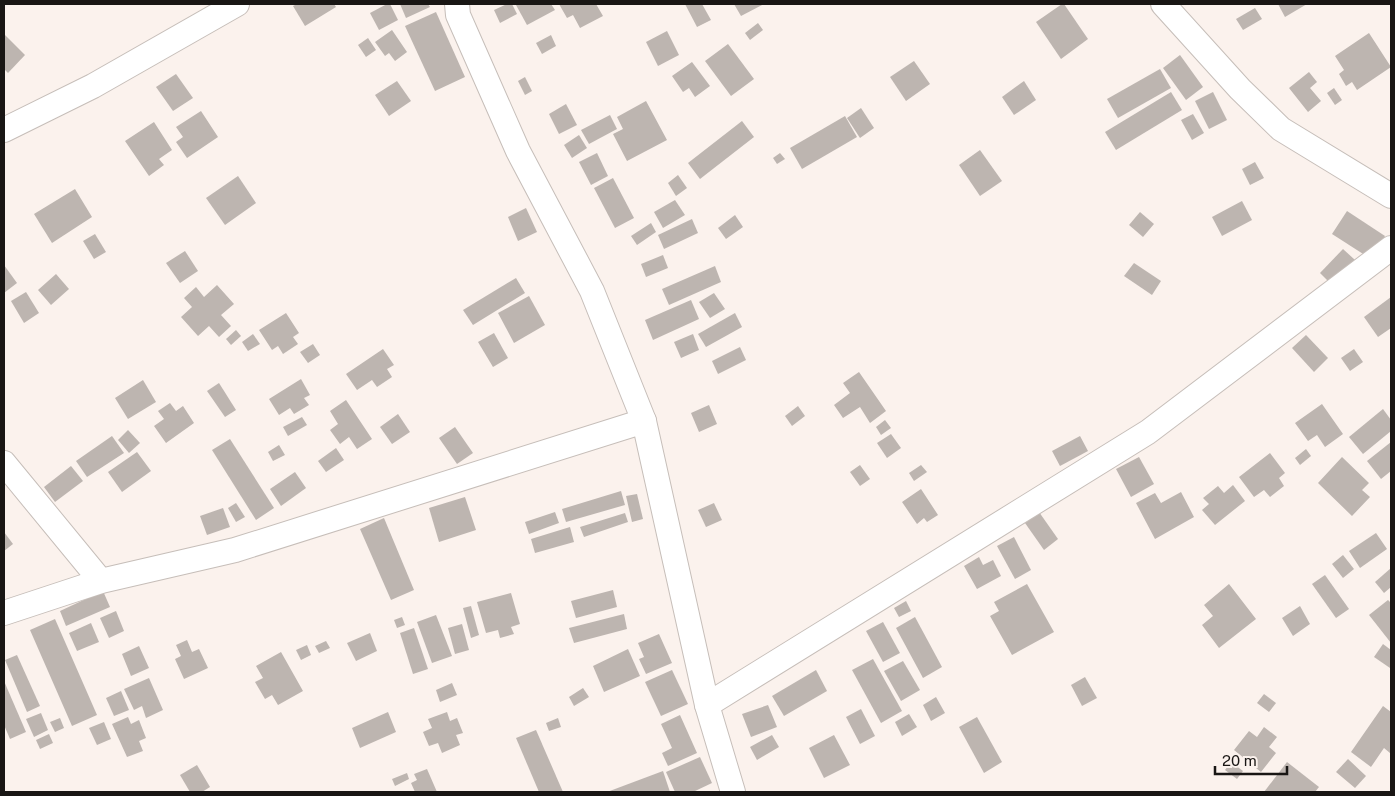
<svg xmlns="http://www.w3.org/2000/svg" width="1395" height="796" font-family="'Public Sans',sans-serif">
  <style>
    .building { fill: #bdb5b0 }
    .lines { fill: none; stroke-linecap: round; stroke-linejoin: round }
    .minor-casing { stroke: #c6beb9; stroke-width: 26 }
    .minor { stroke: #fff; stroke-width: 24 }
  </style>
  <rect width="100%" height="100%" fill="#fbf2ed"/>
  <g class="building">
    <polygon points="297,4 334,4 336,7 305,26 293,6"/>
    <polygon points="387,4 390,4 398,20 379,30 370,13"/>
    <polygon points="400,4 428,4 430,7 406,18"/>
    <polygon points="507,4 512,4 517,14 500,23 494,10"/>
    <polygon points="518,4 551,4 555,10 527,25 516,5"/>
    <polygon points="559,4 596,4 603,16 580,28 573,15 567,18"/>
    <polygon points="685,4 702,4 711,20 697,27"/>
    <polygon points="734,4 764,4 741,16"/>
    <polygon points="1062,4 1064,4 1088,39 1061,59 1036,22"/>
    <polygon points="1278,4 1307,4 1285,17"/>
    <polygon points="1255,8 1262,19 1243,30 1236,19"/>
    <polygon points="436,12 465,77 435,91 405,26"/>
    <polygon points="758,23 763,30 750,40 745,33"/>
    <polygon points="392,30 407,52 395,61 389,53 385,56 375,42"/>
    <polygon points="667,31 679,55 658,66 646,42"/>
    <polygon points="1369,33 1391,67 1357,90 1352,82 1346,86 1339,74 1344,70 1335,56"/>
    <polygon points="4,34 25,55 8,73 4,69"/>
    <polygon points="551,35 556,46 542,54 536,43"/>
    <polygon points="368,38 376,50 366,57 358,45"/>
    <polygon points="728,44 754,79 731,96 705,61"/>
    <polygon points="1180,55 1203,87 1186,100 1163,68"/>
    <polygon points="914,61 930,84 906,101 890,77"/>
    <polygon points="692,62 710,86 695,97 689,88 683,92 672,76"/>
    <polygon points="1160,69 1171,88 1118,118 1107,99"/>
    <polygon points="1309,72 1317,82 1310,88 1321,101 1308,112 1289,88"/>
    <polygon points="176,74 193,98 173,111 156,87"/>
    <polygon points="525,77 532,91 525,95 518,81"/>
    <polygon points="397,81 411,101 389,116 375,95"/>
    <polygon points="1024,81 1036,100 1014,115 1002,97"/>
    <polygon points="1334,88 1342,100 1335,105 1327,93"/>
    <polygon points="1171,92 1182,110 1116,150 1105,132"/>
    <polygon points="1213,92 1227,120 1209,129 1195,101"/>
    <polygon points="646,101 667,140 627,161 613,134 623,129 617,117"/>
    <polygon points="566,104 577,125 559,134 549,114"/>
    <polygon points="861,108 874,128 860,138 847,118"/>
    <polygon points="201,111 218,137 187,158 176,142 183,137 176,127"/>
    <polygon points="1193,114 1204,133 1192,140 1181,120"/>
    <polygon points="610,115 617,129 589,144 581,130"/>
    <polygon points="845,116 857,137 802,169 790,148"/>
    <polygon points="742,121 754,137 700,179 688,163"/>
    <polygon points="154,122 172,150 159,159 164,165 149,176 125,141"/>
    <polygon points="579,135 587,148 572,158 564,145"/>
    <polygon points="980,150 1002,181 980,196 959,165"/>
    <polygon points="597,153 608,176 591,185 579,162"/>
    <polygon points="780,153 785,159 777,164 773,158"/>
    <polygon points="1255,162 1264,178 1250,185 1242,169"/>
    <polygon points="678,175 687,188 676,196 668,183"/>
    <polygon points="238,176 256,203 225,225 206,198"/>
    <polygon points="613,178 634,218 615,228 594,188"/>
    <polygon points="75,189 92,217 52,243 34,214"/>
    <polygon points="675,200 685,215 663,228 654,212"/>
    <polygon points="1242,201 1252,220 1222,236 1212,217"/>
    <polygon points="526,208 537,232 518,241 508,217"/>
    <polygon points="1347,211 1385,236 1371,259 1332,234"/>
    <polygon points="1140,212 1154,224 1143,237 1129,225"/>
    <polygon points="735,215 743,227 726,239 718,228"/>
    <polygon points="692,219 698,233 664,249 658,235"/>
    <polygon points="651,223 656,232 637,245 631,236"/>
    <polygon points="95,234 106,252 94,259 83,241"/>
    <polygon points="1343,249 1355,260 1332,285 1320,273"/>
    <polygon points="185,251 198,271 180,283 166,263"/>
    <polygon points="663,255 668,268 646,277 641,264"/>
    <polygon points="1134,263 1161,281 1152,295 1124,276"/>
    <polygon points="4,265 17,283 4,293"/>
    <polygon points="715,266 721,282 669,305 662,289"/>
    <polygon points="56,274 69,289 51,305 38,290"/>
    <polygon points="516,278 525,293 473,325 463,310"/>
    <polygon points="217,285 234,304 221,315 231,326 219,337 209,326 198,336 181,317 192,307 184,298 196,287 204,297"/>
    <polygon points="26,292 39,313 24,323 11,301"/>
    <polygon points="714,293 725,309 710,318 699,302"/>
    <polygon points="529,296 545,325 514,343 498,313"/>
    <polygon points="1391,297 1391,328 1378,337 1364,317"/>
    <polygon points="691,300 699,319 653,340 645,320"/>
    <polygon points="286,313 299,333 293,337 298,344 283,354 278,346 272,350 259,330"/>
    <polygon points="735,313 742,327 706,347 698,334"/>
    <polygon points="236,330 241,336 231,345 226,339"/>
    <polygon points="494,333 508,358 493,367 478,342"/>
    <polygon points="253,334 260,344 248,351 242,342"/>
    <polygon points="693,334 699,350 681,358 674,342"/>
    <polygon points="1306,335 1328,358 1314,372 1292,348"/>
    <polygon points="313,344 320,355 308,363 300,352"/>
    <polygon points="740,347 746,360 718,374 712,361"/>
    <polygon points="383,349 394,365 387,369 392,377 377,387 372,380 357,390 346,374"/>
    <polygon points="1354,349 1363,362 1350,371 1341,358"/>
    <polygon points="859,372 886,411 870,423 860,407 843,418 834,405 850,393 843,383"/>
    <polygon points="301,379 310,395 304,398 309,405 294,414 290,408 279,415 269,399"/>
    <polygon points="143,380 156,402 128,419 115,398"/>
    <polygon points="219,383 236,410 225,417 207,391"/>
    <polygon points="346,400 372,439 357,449 349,437 340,444 330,430 338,424 330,411"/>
    <polygon points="170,403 176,411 183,406 194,423 166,443 154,426 164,419 158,411"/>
    <polygon points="1322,404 1343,434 1325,447 1317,435 1308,441 1295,423"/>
    <polygon points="709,405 717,424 699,432 691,413"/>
    <polygon points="798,406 805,416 792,426 785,416"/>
    <polygon points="1383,409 1391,420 1391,431 1363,454 1349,437"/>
    <polygon points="398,414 410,432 392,444 380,427"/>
    <polygon points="302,417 307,425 288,436 283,427"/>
    <polygon points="885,420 891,428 881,435 876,427"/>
    <polygon points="455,427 473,453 457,464 439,438"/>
    <polygon points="128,430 140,443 129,453 118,440"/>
    <polygon points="891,434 901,448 887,458 877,443"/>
    <polygon points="112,436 124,453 87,477 76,461"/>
    <polygon points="1080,436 1088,451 1060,466 1052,451"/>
    <polygon points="230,439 274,508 256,520 212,450"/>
    <polygon points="1391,442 1391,471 1381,479 1367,461"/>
    <polygon points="279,445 285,455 273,461 268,452"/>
    <polygon points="336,448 344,460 326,472 318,461"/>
    <polygon points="1306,449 1311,456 1300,465 1295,458"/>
    <polygon points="137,452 151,471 122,492 108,472"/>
    <polygon points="1270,453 1285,473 1279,478 1284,486 1270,497 1264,490 1254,497 1239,477"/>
    <polygon points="1139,457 1154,484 1131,497 1116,469"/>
    <polygon points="1342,457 1369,483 1362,490 1370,497 1352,516 1318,483"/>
    <polygon points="860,465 870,479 860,486 850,472"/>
    <polygon points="921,465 927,472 914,481 909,473"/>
    <polygon points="71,466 83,481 55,502 44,487"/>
    <polygon points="295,472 306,488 281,506 270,489"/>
    <polygon points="1233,485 1245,501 1215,525 1202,510 1209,504 1203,498 1218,486 1224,493"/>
    <polygon points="921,489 938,515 927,522 924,518 917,524 902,502"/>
    <polygon points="621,491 625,505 566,522 562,509"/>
    <polygon points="1181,492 1194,517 1155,539 1136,503 1155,493 1161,503"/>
    <polygon points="637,494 643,519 632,522 626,496"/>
    <polygon points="465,497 476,530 439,542 429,508"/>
    <polygon points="236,503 245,517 236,522 228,508"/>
    <polygon points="714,503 722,520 706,527 698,510"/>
    <polygon points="223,508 230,527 207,535 200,516"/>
    <polygon points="555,512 559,523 529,534 525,522"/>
    <polygon points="1039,512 1058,539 1044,550 1025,523"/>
    <polygon points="625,513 628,522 584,537 580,527"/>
    <polygon points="384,518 414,590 391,600 360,529"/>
    <polygon points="570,527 574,542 535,553 531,539"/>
    <polygon points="4,532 13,544 4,551"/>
    <polygon points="1376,533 1387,549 1360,568 1349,551"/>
    <polygon points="1014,537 1031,570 1015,579 997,546"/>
    <polygon points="1343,555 1354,569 1343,578 1332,564"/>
    <polygon points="979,557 983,565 993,560 1001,576 977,589 964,566"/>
    <polygon points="1391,568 1391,587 1384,593 1375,582"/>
    <polygon points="1325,575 1349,609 1336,618 1312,584"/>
    <polygon points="1027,584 1054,632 1012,655 990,616 999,611 994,602"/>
    <polygon points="1229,584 1256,619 1219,648 1202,625 1213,616 1204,605"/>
    <polygon points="613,590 617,607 576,618 571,601"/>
    <polygon points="103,591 110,607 66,626 60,611"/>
    <polygon points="511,593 520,624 511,627 514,634 500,638 498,630 486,633 477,602"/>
    <polygon points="1388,600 1391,603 1391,643 1369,615"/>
    <polygon points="906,601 911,611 899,617 894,608"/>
    <polygon points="471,606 479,635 471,638 463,608"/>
    <polygon points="1300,606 1310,624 1293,636 1282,618"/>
    <polygon points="116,611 124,631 109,638 100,618"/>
    <polygon points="624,614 627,629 574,643 569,628"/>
    <polygon points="436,615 452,656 432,663 417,622"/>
    <polygon points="402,617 405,625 397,628 394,620"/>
    <polygon points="915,617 942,667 923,678 896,628"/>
    <polygon points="55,619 97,715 72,726 30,630"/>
    <polygon points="883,622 900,653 883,662 866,631"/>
    <polygon points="91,623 99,642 77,651 69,633"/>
    <polygon points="462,624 469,650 455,654 448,628"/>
    <polygon points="414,628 428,669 413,674 400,633"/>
    <polygon points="370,633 377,651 356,661 347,643"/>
    <polygon points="659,634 672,663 646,674 639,659 644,657 638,643"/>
    <polygon points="187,640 192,652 199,649 208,668 184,679 175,659 181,656 176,645"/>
    <polygon points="326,641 330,648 319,653 315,646"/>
    <polygon points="1383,644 1391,650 1390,668 1374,657"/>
    <polygon points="307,645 311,655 301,660 296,650"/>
    <polygon points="139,646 149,668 131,676 122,654"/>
    <polygon points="628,649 640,676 604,692 593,666"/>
    <polygon points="281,652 303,691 278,705 272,695 265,699 255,682 263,678 256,666"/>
    <polygon points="17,655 40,706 27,712 5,660"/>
    <polygon points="873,659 902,711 881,723 852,670"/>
    <polygon points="903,661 920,690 901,701 884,671"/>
    <polygon points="672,670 688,704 661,716 645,682"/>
    <polygon points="816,670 827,691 784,716 772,696"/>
    <polygon points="1085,677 1097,698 1082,706 1071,685"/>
    <polygon points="149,678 163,710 146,718 142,706 134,710 124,689"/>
    <polygon points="4,681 26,732 10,739 4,725"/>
    <polygon points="452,683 457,695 440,702 436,690"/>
    <polygon points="583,688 589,697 574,706 569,697"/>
    <polygon points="121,691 129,710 114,716 106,698"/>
    <polygon points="1264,694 1276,703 1269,712 1257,703"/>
    <polygon points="936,697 945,713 931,721 923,705"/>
    <polygon points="768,705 777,727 751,737 742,714"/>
    <polygon points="1383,706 1391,712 1391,751 1390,753 1384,748 1371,767 1351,752"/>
    <polygon points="861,709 875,736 860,744 846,717"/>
    <polygon points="388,712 396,732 360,748 352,728"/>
    <polygon points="447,712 450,721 457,718 463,733 456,735 460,745 442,753 438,743 429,746 423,732 432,728 428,719"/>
    <polygon points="41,713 48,730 34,737 26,719"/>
    <polygon points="909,714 917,727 902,736 895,722"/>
    <polygon points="680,715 697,753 668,766 662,753 672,748 661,724"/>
    <polygon points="128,717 131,724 139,720 146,738 139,741 143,751 127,757 112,724"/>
    <polygon points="977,717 1002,762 984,773 959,727"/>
    <polygon points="60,718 64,728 55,732 50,722"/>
    <polygon points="558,718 561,727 549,731 546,723"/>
    <polygon points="104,722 111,739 97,745 89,728"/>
    <polygon points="1264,727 1277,737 1269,747 1276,753 1261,772 1234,750 1249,731 1257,737"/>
    <polygon points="536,730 563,792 539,792 516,738"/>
    <polygon points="49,734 53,743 40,749 36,740"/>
    <polygon points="772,735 779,747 757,760 750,747"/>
    <polygon points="834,735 850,765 824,778 809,748"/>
    <polygon points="700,757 712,783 693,792 675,792 666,772"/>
    <polygon points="1348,759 1366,776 1355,788 1336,772"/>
    <polygon points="1231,762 1243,771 1237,779 1225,770"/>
    <polygon points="1287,762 1319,787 1315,792 1264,792"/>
    <polygon points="197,765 210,787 202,792 190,792 180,775"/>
    <polygon points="427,769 437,792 415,792 411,783 417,780 414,774"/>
    <polygon points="663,771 670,792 607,792"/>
    <polygon points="407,773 409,779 395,786 392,779"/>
  </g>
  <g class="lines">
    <defs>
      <g id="minor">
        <polyline points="457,4 458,15 518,151 592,291 644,421 707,705 733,792"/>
        <polyline points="1163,4 1240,89 1281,129 1391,196"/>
        <polyline points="4,130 93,86 237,4"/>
        <polyline points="4,463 101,581"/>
        <polyline points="4,613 101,581 235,550 644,421"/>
        <polyline points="707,705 1148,432 1391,248"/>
      </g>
    </defs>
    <use href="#minor" class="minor-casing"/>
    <use href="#minor" class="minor"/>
  </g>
  <rect width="1395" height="796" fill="none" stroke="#191614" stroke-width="10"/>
  <path d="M1215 766v8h72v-8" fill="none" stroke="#191614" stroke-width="2.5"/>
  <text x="1222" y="766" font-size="15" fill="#191614" stroke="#fbf2ed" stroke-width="4" paint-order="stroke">20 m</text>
</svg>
